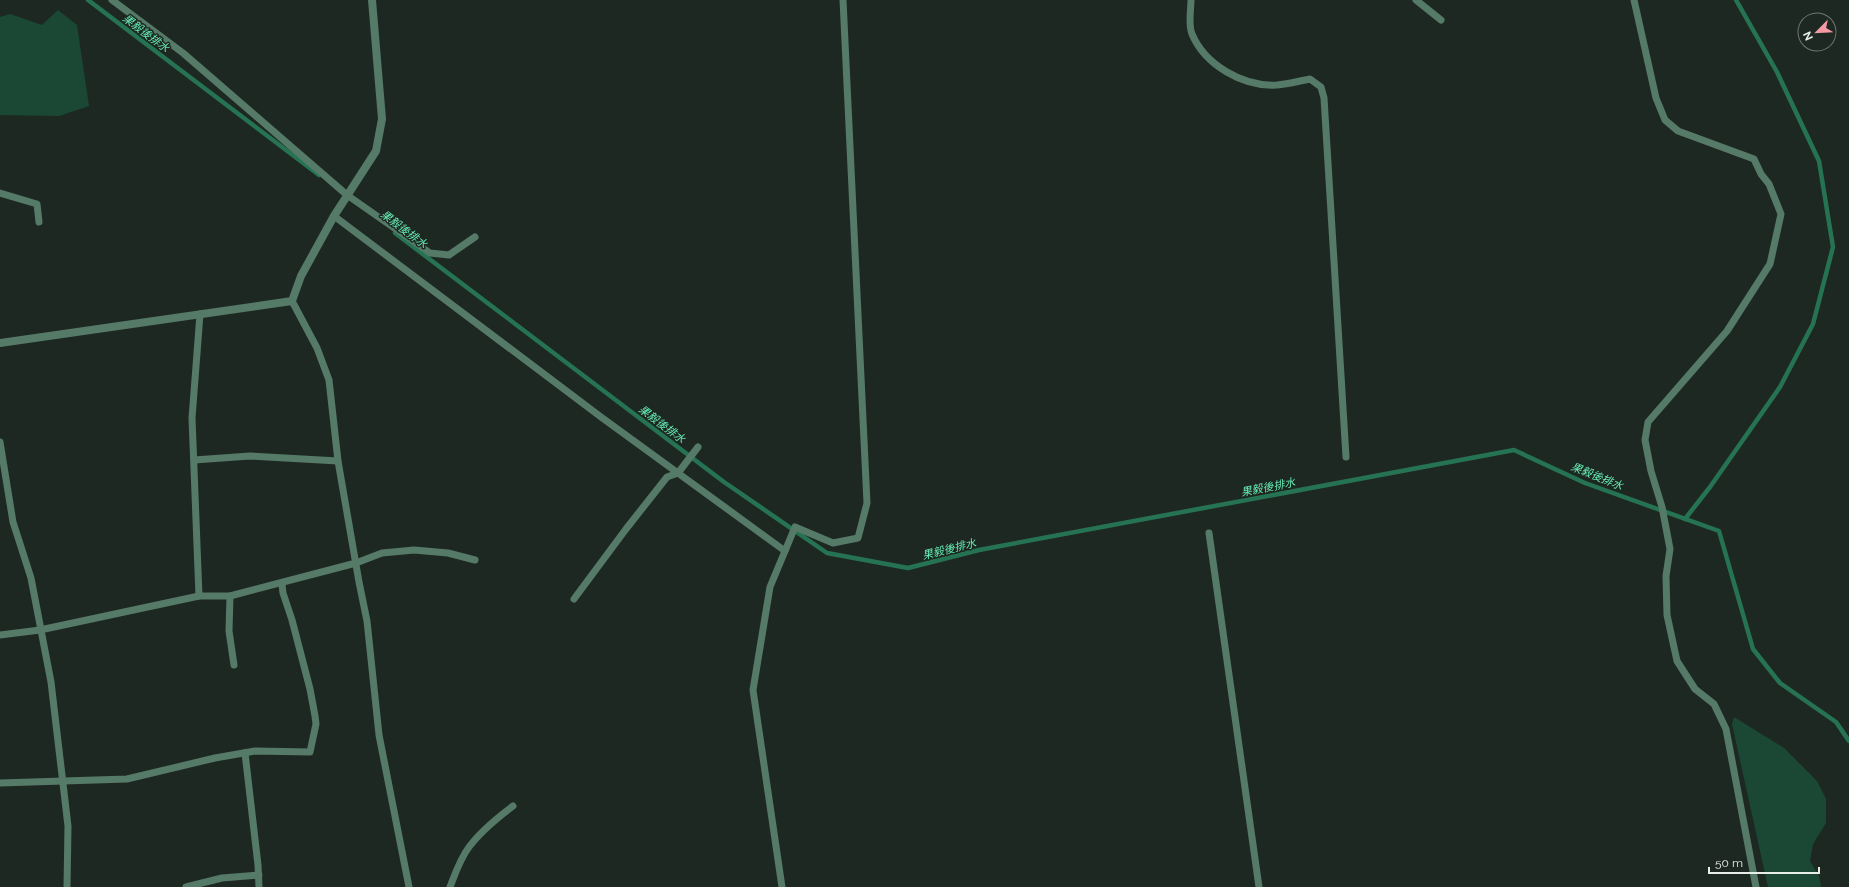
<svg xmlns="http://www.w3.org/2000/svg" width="1849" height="887" font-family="Raleway,'Noto Sans TC',sans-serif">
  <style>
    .green { fill: #1a4835 }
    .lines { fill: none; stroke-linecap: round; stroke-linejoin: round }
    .stream { stroke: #267354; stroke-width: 4.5 }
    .lane { stroke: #557a68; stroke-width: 7 }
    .street { stroke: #557a68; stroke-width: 8 }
    .labels { text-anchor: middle; stroke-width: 3; stroke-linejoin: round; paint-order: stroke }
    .water-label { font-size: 11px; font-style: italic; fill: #66ecb4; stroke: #1e2823 }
  </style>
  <rect width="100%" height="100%" fill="#1e2823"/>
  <g class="green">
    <polygon points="58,10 77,25 89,106 59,116 0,115 0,17 10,14 42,25"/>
    <polygon points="1734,717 1784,748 1817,781 1826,799 1826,823 1813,844 1810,861 1819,876 1821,887 1768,887 1732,724"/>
  </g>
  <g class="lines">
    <g class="stream">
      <polyline points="88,0 319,175"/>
      <polyline points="395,233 724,482 827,553 908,568 979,550 1514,450 1585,483 1719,531 1753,649 1780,683 1836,722 1849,741"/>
      <polyline points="1685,519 1710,487 1780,387 1813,324 1833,247 1819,161 1777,72 1736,0"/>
    </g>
    <g class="lane">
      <polyline points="112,0 183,53 347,195 430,253 449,255 475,237"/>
      <path d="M1191,0C1191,9 1188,25 1192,34C1205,65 1243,87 1277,85C1288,84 1299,81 1310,79L1321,87L1324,98L1346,457"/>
      <polyline points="1416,0 1441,20"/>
      <polyline points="1634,0 1656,98 1665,120 1678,131 1754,159 1761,174 1769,184 1781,214 1770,264 1727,331 1648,422 1645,440 1651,471 1662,507 1670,549 1666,576 1667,615 1677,661 1695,689 1714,704 1726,729 1756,887"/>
      <polyline points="0,193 37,204 39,222"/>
      <polyline points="334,216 601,417 785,551"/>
      <polyline points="292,301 317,348 329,380 338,461 359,582 367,621 379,735 409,887"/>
      <polyline points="0,442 13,522 31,578 51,682 68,826 67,887"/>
      <polyline points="194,460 250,456 338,461"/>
      <polyline points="1209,533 1259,887"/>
      <polyline points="199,596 192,418 200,314"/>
      <polyline points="230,596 229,631 234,665"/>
      <polyline points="574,599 626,529 667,477 678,473 698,447"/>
      <polyline points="0,635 40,630 199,596 230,596 356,563 382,553 414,550 448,553 475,560"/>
      <polyline points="245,753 258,865 259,887"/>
      <polyline points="0,783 127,779 215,758 255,751 310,752 316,724 315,716 310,689 292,620 283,593 282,584"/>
      <polyline points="186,887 222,878 259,875"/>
      <path d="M450,887C455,874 460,859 469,847C480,832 497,818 513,806"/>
      <polyline points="782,887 753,690 770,587 795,527 833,543 858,538 867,503 843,0"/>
    </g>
    <polyline class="street" points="0,343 292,301 301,276 334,216 376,151 382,119 372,0"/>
  </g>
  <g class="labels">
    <g class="water-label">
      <text transform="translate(146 33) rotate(37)" y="4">果毅後排水</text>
      <text transform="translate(404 229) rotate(37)" y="4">果毅後排水</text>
      <text transform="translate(662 424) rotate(37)" y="4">果毅後排水</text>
      <text transform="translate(1597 476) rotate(22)" y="4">果毅後排水</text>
      <text transform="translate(1268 487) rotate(-11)" y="4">果毅後排水</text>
      <text transform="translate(949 549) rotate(-14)" y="4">果毅後排水</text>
    </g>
  </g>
  <g transform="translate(1817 32) rotate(246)"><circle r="19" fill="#1e2823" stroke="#6e7773"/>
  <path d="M0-3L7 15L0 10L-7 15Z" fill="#f49aa4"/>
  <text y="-6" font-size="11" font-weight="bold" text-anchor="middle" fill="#e7eeea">N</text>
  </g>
  <path d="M1709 867v6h110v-6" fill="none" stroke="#e7eeea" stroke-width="2"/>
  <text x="1715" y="867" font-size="12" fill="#e7eeea" stroke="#1e2823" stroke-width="3" paint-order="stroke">50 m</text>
</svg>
